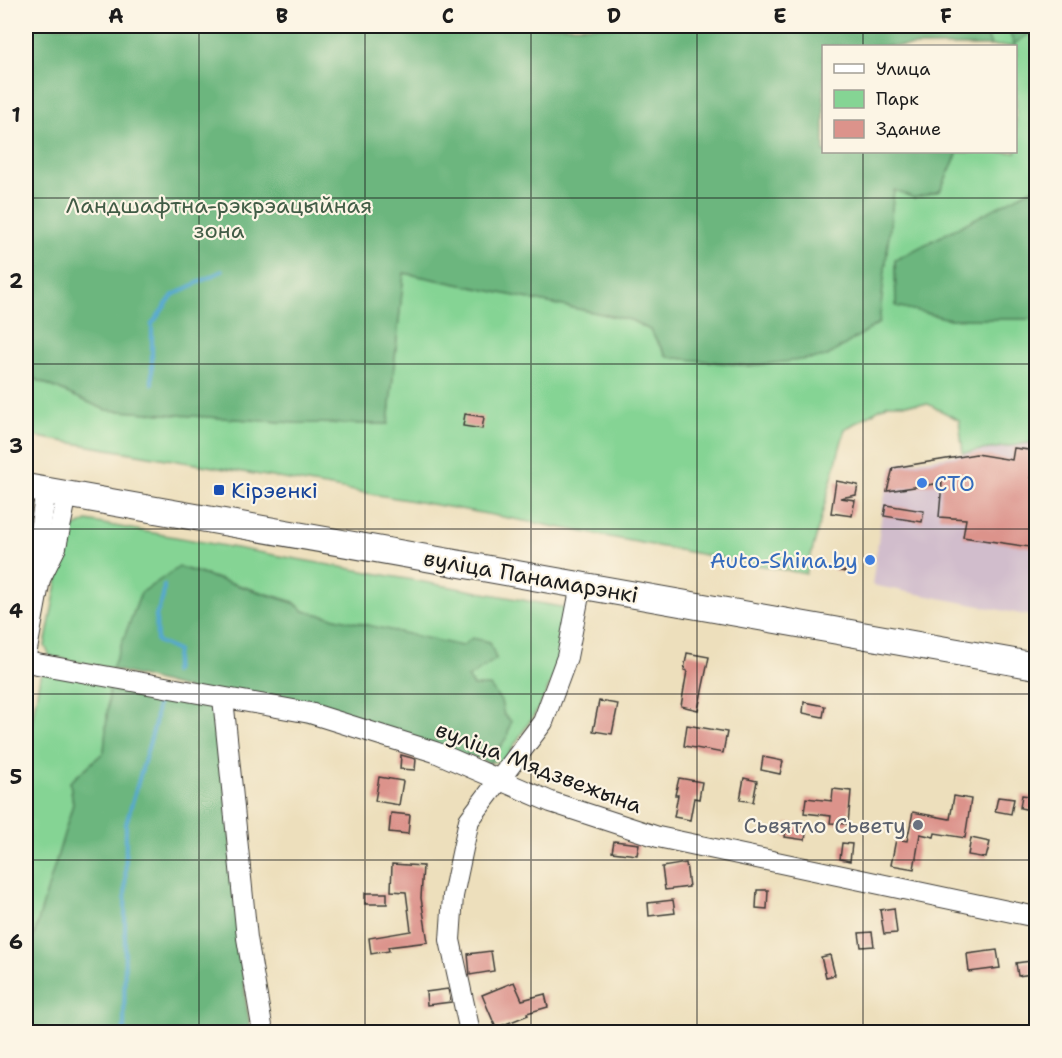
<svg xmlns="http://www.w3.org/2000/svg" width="1062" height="1058" font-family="'Shantell Sans',sans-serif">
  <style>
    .industrial { fill: #d1bdcc }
    .green { fill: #85d494; stroke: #507858; stroke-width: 1.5 }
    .forest { fill: #6cb67e; stroke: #44694d; stroke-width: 1.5 }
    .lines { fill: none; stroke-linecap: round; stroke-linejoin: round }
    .stream { stroke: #54a8d0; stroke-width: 4 }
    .building { fill: #dc938b }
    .minor-casing { stroke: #3b3934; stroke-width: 22 }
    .major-casing { stroke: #3b3934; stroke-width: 28 }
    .minor { stroke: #fff; stroke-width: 20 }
    .major { stroke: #fff; stroke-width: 26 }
    .grid { fill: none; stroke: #1c1c1c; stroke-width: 1.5; stroke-opacity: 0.55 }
    .shop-dot { fill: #3f7fe0; stroke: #fcf5e5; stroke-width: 2 }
    .transit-dot { fill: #1a4fb4; stroke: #fcf5e5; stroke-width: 2 }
    .worship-dot { fill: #6b7280; stroke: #fcf5e5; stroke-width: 2 }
    .labels { text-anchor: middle; stroke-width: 4.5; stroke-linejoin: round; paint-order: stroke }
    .park-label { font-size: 22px; fill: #415c46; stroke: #fcf5e5 }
    .shop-label { font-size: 22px; fill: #366cbe; stroke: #fcf5e5; text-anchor: start }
    .transit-label { font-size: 22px; fill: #164399; stroke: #fcf5e5; text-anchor: start }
    .street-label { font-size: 22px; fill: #1c1c1c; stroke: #fcf5e5 }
    .worship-label { font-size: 22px; fill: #5b616d; stroke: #fcf5e5; text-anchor: end }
    .neatline { fill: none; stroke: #1c1c1c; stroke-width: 2 }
    .grid-label { font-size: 20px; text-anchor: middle; font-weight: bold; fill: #1c1c1c }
  </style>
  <rect width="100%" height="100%" fill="#fcf5e5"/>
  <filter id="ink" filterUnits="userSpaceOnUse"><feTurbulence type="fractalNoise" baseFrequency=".0167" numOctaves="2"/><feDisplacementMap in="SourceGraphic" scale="12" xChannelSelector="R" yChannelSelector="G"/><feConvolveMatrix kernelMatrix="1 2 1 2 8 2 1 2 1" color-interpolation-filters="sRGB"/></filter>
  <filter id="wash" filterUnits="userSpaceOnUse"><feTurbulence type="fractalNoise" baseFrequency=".008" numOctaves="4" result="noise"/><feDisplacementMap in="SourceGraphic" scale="24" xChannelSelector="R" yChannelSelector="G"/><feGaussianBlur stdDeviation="1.35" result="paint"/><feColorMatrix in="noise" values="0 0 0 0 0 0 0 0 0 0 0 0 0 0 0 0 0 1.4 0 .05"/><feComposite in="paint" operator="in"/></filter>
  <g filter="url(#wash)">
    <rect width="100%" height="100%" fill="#eddfbc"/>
    <polygon class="industrial" points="1036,442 1036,617 872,585 884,498 893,465"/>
    <g class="green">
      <polygon points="983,26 1036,26 1036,187 895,261 896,306 950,319 1036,319 1036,442 963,453 959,420 928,404 888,404 845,429 806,574 460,509 26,435 26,375 106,410 296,423 388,424 404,273 631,320 650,330 667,357 879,323 894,189 940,191 958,152 1016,152 1016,46 991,46"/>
      <path d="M87,521L572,609L562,659L540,706L505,759L489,763C501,746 505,721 501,701L473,686L468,677L496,659L463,647L304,611L294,602L180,567L141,593L112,669L50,656L45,646L67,531Z"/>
      <polygon points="49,669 110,682 104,752 70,782 73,804 26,962 26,754 40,676"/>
    </g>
    <g class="forest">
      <polygon points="26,26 983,26 991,46 824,46 824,152 958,152 940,191 914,198 894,190 879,323 826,357 749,366 667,357 650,330 631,320 404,273 388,424 296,423 106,410 26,375"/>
      <polygon points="1007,26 1036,26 1036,29 1014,44"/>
      <polygon points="1036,187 1036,319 950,319 896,306 895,260"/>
      <polygon points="179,567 294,603 304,611 462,646 472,638 490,642 496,659 468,678 473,686 490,686 501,701 504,715 511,721 507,737 489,763 471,756 458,758 112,669 141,593"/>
      <polygon points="110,682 218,701 246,1002 251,1032 26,1032 26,962 73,804 70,782 104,752"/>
    </g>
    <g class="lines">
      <g class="stream">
        <polyline points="152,384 152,324 173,295 222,271"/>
        <polyline points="164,585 163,597 156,616 157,641 177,651 174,672"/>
        <polyline points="124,1032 126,824 155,724 158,697"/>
      </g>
    </g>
    <g id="blocks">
      <g class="building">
        <polygon points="465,414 484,417 482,429 463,426"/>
        <polygon points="1014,448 1036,451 1031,477 1036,478 1036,548 963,537 966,519 939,517 942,483 887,491 893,468 976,454 1012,460"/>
        <polygon points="836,481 858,485 856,495 840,498 855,500 852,516 831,513"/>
        <polygon points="886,505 924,511 922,522 884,516"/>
        <polygon points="836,560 847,562 845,572 834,570"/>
        <polygon points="687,653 709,657 698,710 681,706 687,671 684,670"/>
        <polygon points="599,701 618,704 612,734 593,731"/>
        <polygon points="804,702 825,706 823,717 803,713"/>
        <polygon points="687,725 727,732 723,753 684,746"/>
        <polygon points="401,755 416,759 415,770 400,769"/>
        <polygon points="763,757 783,761 780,774 761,770"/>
        <polygon points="379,777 403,781 399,805 375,801"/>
        <polygon points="679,778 702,782 699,799 694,798 690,820 674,817 678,795 675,795"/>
        <polygon points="744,778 757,781 753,802 740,800"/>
        <polygon points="833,789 851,791 848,824 830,823 831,816 804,813 806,798 832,801"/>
        <polygon points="1022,795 1036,797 1036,811 1020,808"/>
        <polygon points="954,796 971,799 965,838 935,833 934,837 920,834 914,869 891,865 896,839 907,841 913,812 950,819"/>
        <polygon points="998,797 1014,799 1011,814 995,811"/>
        <polygon points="391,813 410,815 408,834 389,832"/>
        <polygon points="787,823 807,826 805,840 785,837"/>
        <polygon points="971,838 990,842 986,858 968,855"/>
        <polygon points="614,841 639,844 637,855 612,852"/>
        <polygon points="842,843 852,844 850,861 840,859"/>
        <polygon points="686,863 689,887 665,890 662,867"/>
        <polygon points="392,864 423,866 421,898 428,942 388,947 389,951 371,954 369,938 411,931 406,892 391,891"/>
        <polygon points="757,890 768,890 767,909 756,908"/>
        <rect x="365" y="893" width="22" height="11"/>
        <polygon points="673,900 675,913 649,916 648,903"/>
        <polygon points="894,908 897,933 884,934 880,910"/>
        <polygon points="872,932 874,946 861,947 859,933"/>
        <polygon points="997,950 1000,968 969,972 967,954"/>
        <polygon points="491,951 494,971 470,975 468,954"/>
        <polygon points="830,955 835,975 826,977 821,957"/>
        <polygon points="1031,961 1032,974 1018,976 1016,963"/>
        <polygon points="514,982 522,1000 545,994 548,1007 527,1013 528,1015 496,1028 482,995"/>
        <polygon points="448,989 451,1002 427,1005 426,992"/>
      </g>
    </g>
  </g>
  <g filter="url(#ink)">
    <use href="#blocks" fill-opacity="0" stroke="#3b3934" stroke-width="1.5"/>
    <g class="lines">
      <defs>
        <g id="minor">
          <polyline points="41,577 56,547 67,494"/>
          <polyline points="26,655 40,579 38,544 46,490"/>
          <polyline points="26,662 310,713 435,752 551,802 658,837 1036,917"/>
          <polyline points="223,698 247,938 263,1032"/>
          <polyline points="470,1032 450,940 453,896 469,820 543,722 567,657 581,585"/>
        </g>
        <polyline id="major" points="26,487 1036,666"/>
      </defs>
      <use href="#minor" class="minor-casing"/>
      <use href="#major" class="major-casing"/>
      <use href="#minor" class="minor"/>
      <use href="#major" class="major"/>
    </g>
  </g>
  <path class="grid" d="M199,26V1032M365,26V1032M531,26V1032M697,26V1032M863,26V46M863,152V1032M26,198H1036M26,364H1036M26,529H1036M26,694H1036M26,860H1036"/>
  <g class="shop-dot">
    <circle cx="922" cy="483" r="6"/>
    <circle cx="870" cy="560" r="6"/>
  </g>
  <rect class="transit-dot" x="213" y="484" width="12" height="12" rx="3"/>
  <circle class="worship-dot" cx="918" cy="825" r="6"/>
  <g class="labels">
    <g class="park-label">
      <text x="219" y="213">Ландшафтна-рэкрэацыйная<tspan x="219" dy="25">зона</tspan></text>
    </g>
    <g class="shop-label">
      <text x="934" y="491">СТО</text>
      <text x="858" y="568" text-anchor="end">Auto-Shina.by</text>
    </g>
    <g class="transit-label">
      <text x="231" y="498">Кірэенкі</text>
    </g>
    <g class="street-label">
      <text transform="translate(531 576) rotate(10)" y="8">вуліца Панамарэнкі</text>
      <text transform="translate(539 767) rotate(21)" y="8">вуліца Мядзвежына</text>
    </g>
    <g class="worship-label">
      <text x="906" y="833">Сьвятло Сьвету</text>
    </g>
  </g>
  <rect width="1062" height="1058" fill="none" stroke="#fcf5e5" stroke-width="66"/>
  <rect x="822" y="45" width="195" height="108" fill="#fcf5e5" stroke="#a29e95" stroke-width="1.5"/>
  <rect x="834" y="64" width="30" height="9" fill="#ffffff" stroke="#a29e95" stroke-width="1.5"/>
  <text x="876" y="75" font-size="18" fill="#1c1c1c">Улица</text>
  <rect x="834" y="90" width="30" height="18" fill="#85d494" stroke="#a29e95" stroke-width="1.5"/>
  <text x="876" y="105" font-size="18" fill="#1c1c1c">Парк</text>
  <rect x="834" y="120" width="30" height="18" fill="#dc938b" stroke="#a29e95" stroke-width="1.5"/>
  <text x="876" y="135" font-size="18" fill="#1c1c1c">Здание</text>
  <rect x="33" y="33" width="996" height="992" class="neatline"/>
  <g class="grid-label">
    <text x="116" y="23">A</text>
    <text x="282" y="23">B</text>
    <text x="448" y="23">C</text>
    <text x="614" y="23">D</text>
    <text x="780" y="23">E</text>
    <text x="946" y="23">F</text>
    <text x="16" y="122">1</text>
    <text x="16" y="288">2</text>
    <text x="16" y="453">3</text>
    <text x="16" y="618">4</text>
    <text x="16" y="784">5</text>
    <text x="16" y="949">6</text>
  </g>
</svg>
